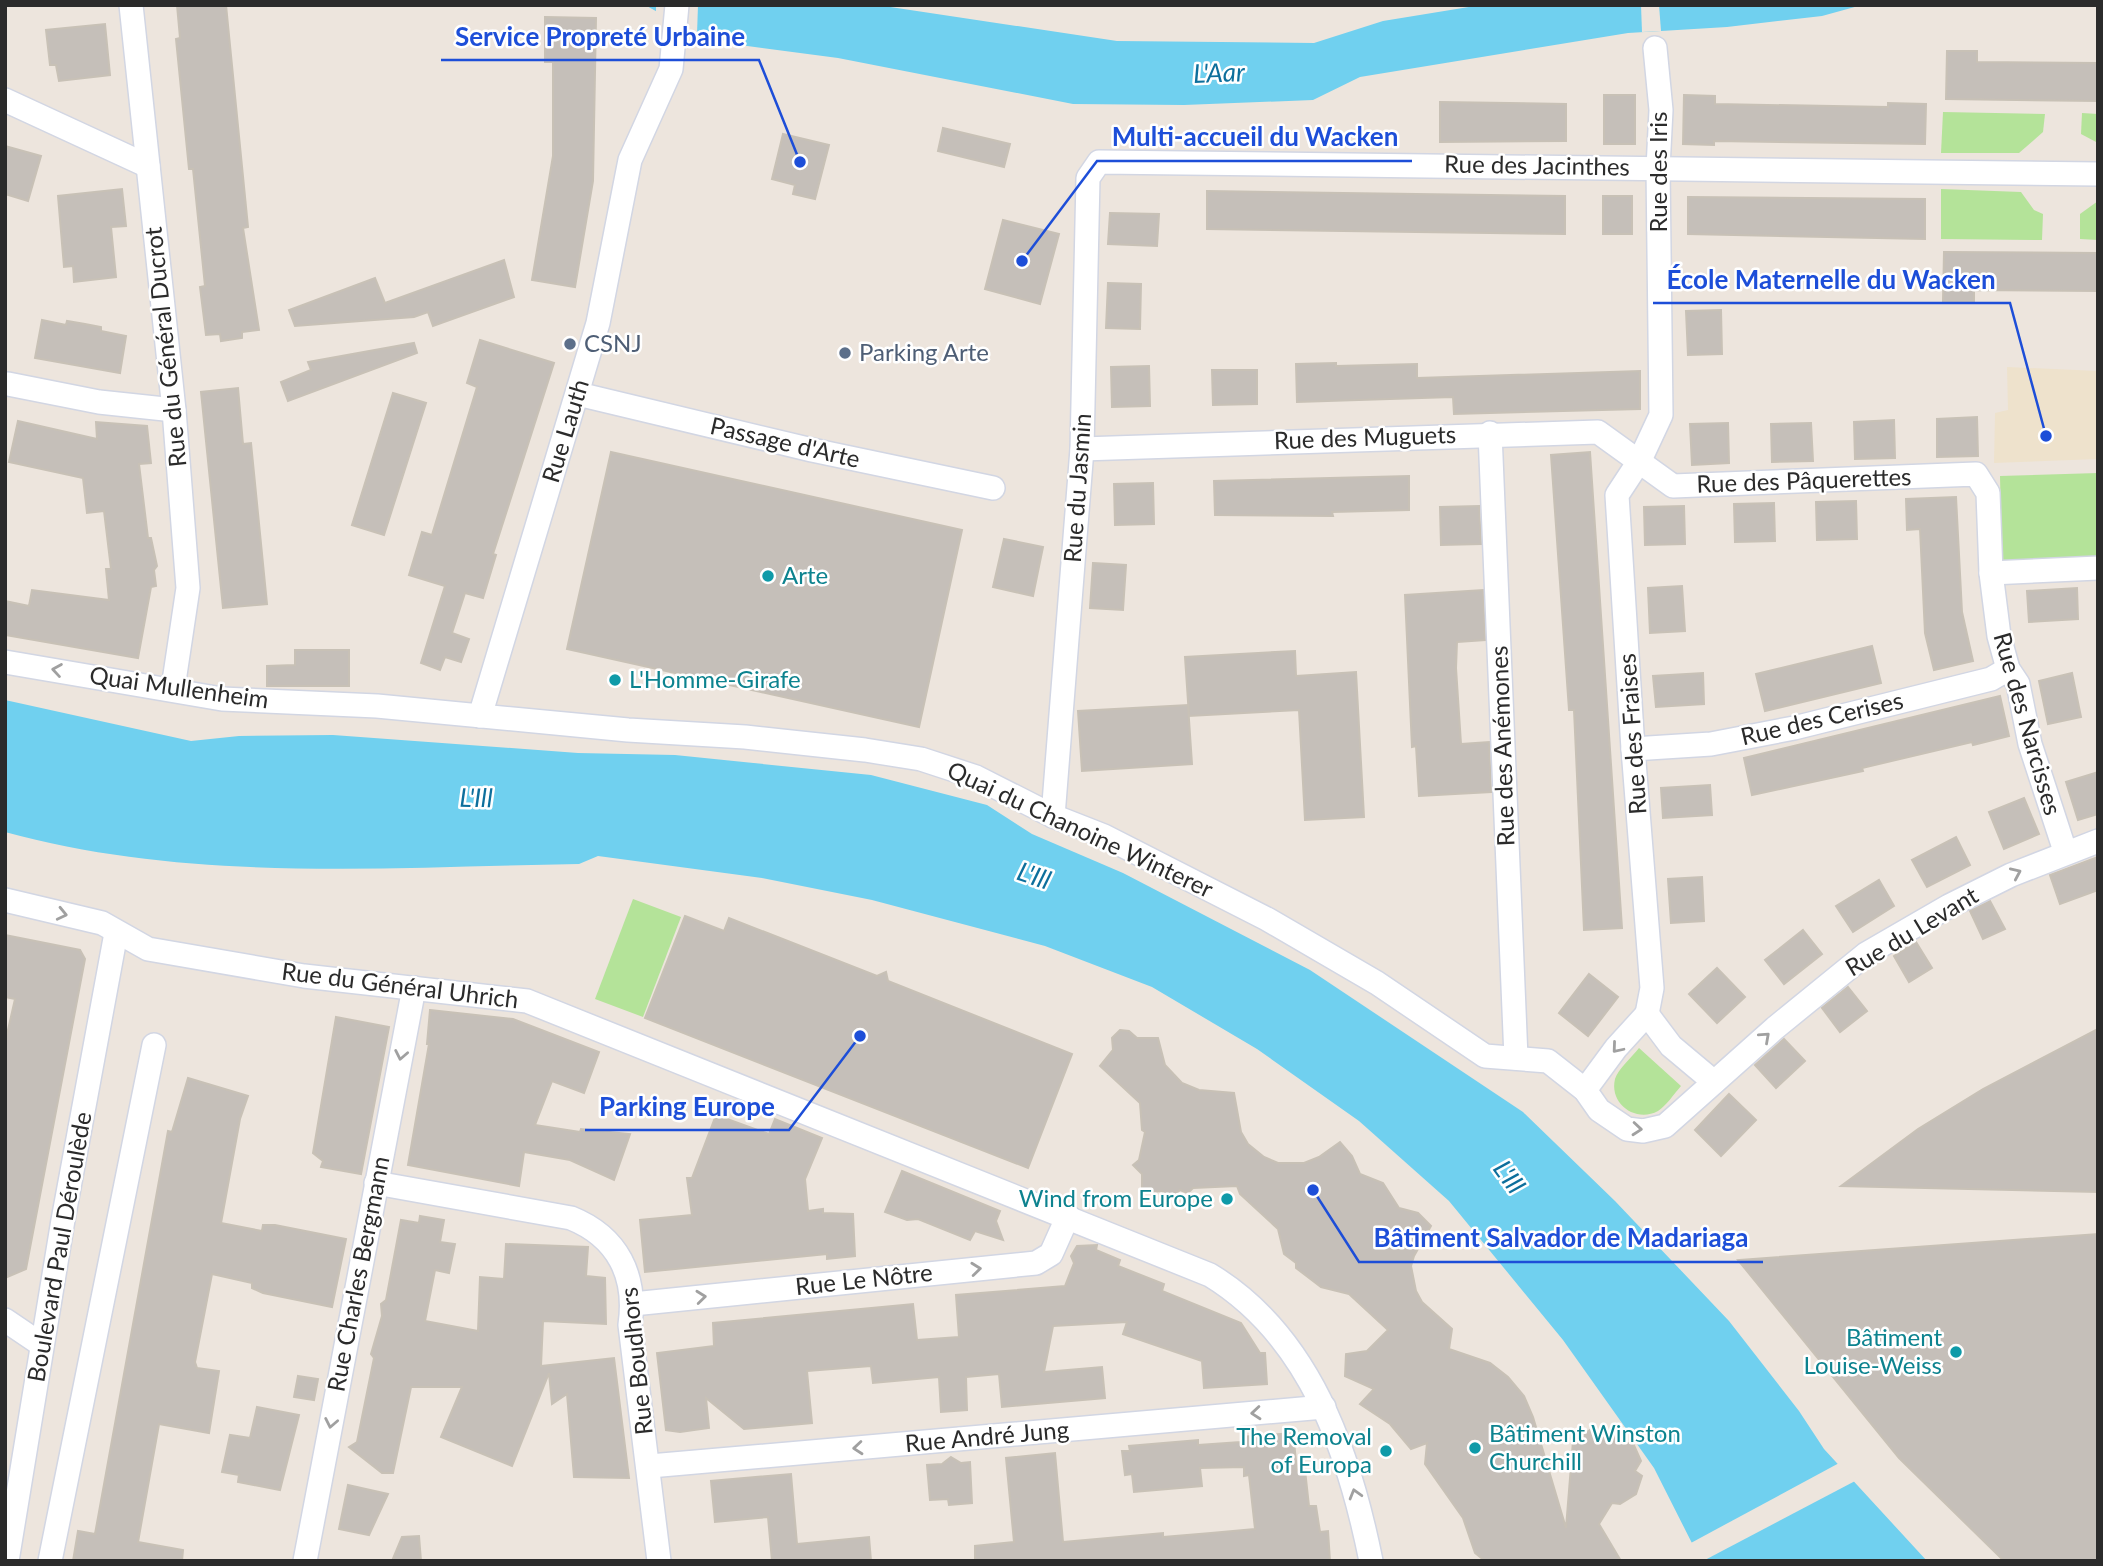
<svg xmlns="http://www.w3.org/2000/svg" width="2103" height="1566" font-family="Lato,sans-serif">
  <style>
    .education { fill: #eee2cc }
    .green { fill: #b4e399 }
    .water { fill: #70d0ef }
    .pier { fill: #ede5dd }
    .building { fill: #c5bfb9; stroke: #c8c1b6; stroke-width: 2 }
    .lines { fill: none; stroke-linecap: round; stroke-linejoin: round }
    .minor-casing { stroke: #d2d6e3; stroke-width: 26 }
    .minor { stroke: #fff; stroke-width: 23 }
    .oneway { stroke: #a0a0a0 }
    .service-dot { fill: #5c6f8a; stroke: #fff; stroke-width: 2.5 }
    .culture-dot { fill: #0f9aa8; stroke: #fff; stroke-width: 2.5 }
    .labels { text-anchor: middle; stroke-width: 5; stroke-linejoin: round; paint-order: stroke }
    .street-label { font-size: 24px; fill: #2b2b2b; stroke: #fff }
    .service-label { font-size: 24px; fill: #4e5e75; stroke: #fff; text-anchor: start }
    .culture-label { font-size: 24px; fill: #0d838f; stroke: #fff; text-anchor: start }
    .water-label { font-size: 26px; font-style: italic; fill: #0d6f9c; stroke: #fff }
    .leader { fill: none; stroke: #1d4ed8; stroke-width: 2.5 }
    .callout-dot { fill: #1d4ed8; stroke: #fff; stroke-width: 2.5 }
    .callout-label { font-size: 26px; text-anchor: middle; font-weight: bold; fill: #1d4ed8; stroke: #fff; stroke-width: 5; stroke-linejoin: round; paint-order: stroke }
  </style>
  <rect width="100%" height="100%" fill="#ede5dd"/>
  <polygon class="education" points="2007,367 2098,371 2098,459 1994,463 1995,413 2008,410"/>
  <g class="green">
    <polygon points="1943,112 2045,114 2043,132 2019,153 1941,153"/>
    <polygon points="2082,113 2098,114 2098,143 2081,134"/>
    <polygon points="1941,189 2021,192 2034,210 2043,214 2042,240 1941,239"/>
    <polygon points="2098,201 2098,240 2080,239 2080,214"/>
    <polygon points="2098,473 2098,559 2002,562 2000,476"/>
    <polygon points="633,899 681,917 643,1017 595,999"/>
    <path d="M1639,1048L1681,1086C1674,1094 1666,1106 1658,1111C1636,1123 1609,1104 1615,1079C1618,1069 1632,1057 1639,1048Z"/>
  </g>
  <g class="water">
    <polygon points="645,5 877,5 1117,41 1314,43 1383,21 1481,5 1862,5 1822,16 1727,27 1628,33 1360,77 1313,100 1184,105 1073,104 838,58 740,45 697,34"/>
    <path d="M5,700L191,741L239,736L333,735L578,753L675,755L871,775L987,805L1032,834L1123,873L1310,970L1523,1112L1615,1201L1729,1321L1799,1411L1824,1449L1927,1561H1701L1654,1468L1563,1340L1449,1201L1359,1121L1257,1049L1152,987L1045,946L872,900L762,878L598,856L579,864C389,867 190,883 5,832Z"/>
  </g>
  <g class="pier">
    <polygon points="656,5 698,5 697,34 656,13"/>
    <polygon points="1641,5 1659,5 1661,31 1642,32"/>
    <polygon points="1841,1462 1857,1480 1703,1561 1697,1561 1689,1544"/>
  </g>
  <g class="building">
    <polygon points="177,5 226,5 248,227 243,228 259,330 242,332 242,338 221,341 220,334 206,335 200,287 205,286 193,169 189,169 176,39 180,38"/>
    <polygon points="545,17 596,18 593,181 575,287 532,280 553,156 553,62 545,62"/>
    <polygon points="105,24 110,75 59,81 56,65 50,65 46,30"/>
    <polygon points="1947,51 1977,51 1977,62 2098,63 2098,101 1946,99"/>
    <rect x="1604" y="95" width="31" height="49"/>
    <polygon points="1684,95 1715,96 1715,104 1888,107 1888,103 1926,104 1925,144 1714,141 1714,145 1683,144"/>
    <polygon points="1440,102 1566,104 1566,141 1440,142"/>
    <polygon points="943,128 1010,144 1004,167 938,151"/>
    <polygon points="783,134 829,145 815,199 793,194 795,185 772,179"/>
    <polygon points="5,146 41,156 28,201 5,194"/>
    <polygon points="122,189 126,226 111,227 116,277 74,282 73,266 64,267 58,196"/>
    <polygon points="1207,191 1565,196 1565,234 1207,229"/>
    <rect x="1603" y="196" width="29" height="38"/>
    <polygon points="1688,197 1925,199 1925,239 1688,234"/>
    <polygon points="1110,213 1159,214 1157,246 1108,244"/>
    <polygon points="1003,220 1059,234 1040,304 985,289"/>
    <polygon points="1944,252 2098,253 2098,291 1974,290 1974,301 1943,301"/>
    <polygon points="504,260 514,297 433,326 428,312 414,317 295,326 289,310 375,278 385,303"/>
    <polygon points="1108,283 1141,284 1140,329 1106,328"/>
    <polygon points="1721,310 1722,354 1688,355 1686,311"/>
    <polygon points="42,320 66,325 67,321 85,324 101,327 101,331 126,336 120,373 35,358"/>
    <polygon points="480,340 554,363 493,554 496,555 483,598 465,593 452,633 469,639 461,662 445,657 440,670 421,663 445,586 409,575 422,532 432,535 477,387 467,383"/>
    <polygon points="414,343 417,353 288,401 281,382 311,370 308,362"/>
    <polygon points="1336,363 1336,366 1417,364 1417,378 1640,371 1640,409 1454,414 1453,397 1297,402 1296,364"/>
    <polygon points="1149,366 1150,406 1112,407 1111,367"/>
    <polygon points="1212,370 1257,370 1257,404 1213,405"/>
    <polygon points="238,388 243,444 251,443 267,604 223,608 201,392"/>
    <polygon points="393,393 426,403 384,535 352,525"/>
    <polygon points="1977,417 1978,456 1937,457 1937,419"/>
    <polygon points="1894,420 1895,458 1855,459 1854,422"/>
    <polygon points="18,421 97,439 96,422 147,426 151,463 139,464 148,538 151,538 157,566 154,570 156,586 151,587 138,658 5,635 5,601 29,606 32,590 109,600 106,569 111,569 104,511 87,513 83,478 9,462"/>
    <polygon points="1728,423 1729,463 1692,465 1690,424"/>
    <polygon points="1811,423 1813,461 1772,462 1771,424"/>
    <polygon points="611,452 962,530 919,727 567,649"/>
    <polygon points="1590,452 1622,928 1584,930 1574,710 1569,710 1551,455"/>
    <polygon points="1409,476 1409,510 1332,512 1333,516 1215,515 1214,481"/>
    <polygon points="1153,483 1154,524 1115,525 1114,484"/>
    <polygon points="1956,497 1962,612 1973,661 1934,670 1925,633 1920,529 1907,530 1906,499"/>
    <polygon points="1856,501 1857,539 1817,540 1816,502"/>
    <polygon points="1774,503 1775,541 1735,542 1734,504"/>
    <polygon points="1479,506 1481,544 1441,545 1440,507"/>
    <polygon points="1684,506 1685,544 1645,545 1644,507"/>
    <polygon points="1004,539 1043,547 1033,596 993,587"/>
    <polygon points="1093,563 1126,565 1123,610 1090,608"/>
    <polygon points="1682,586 1685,631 1650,633 1648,588"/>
    <polygon points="2077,588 2078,619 2029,622 2027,591"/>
    <polygon points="1483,590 1485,640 1457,642 1456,668 1461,744 1489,742 1491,792 1419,796 1416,746 1412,747 1405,595"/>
    <polygon points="1872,646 1881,683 1765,711 1756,674"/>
    <polygon points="295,650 349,650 349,686 267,686 267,666 295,665"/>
    <polygon points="1295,651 1296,676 1356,672 1364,817 1305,820 1299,710 1189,716 1185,657"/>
    <polygon points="1703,673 1704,704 1656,707 1653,676"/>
    <polygon points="2072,673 2081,717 2048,724 2039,681"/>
    <polygon points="2000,696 2009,736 1973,745 1972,742 1862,768 1863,771 1752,795 1744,758"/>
    <polygon points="1188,705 1192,764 1082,771 1078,711"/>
    <polygon points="2098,772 2098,814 2078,820 2066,782"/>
    <polygon points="1710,785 1712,815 1663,818 1661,788"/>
    <polygon points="2024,798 2039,834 2004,849 1989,812"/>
    <polygon points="1956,837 1970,865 1927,887 1912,860"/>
    <polygon points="2098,857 2098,890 2060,904 2050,875"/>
    <polygon points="1702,877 1704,921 1671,923 1668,879"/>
    <polygon points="1879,880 1894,906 1853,932 1836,906"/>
    <polygon points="1990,901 2005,929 1983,939 1970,911"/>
    <polygon points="685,916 724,931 729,918 877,976 886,972 888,981 1072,1054 1028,1168 645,1018"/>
    <polygon points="1803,930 1822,954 1784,984 1765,960"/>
    <polygon points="5,935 80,950 85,959 26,1269 5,1278 5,1043 15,999 5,997"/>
    <polygon points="1916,942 1932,968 1909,982 1894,956"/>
    <polygon points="1717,968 1745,997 1717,1023 1689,994"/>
    <polygon points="1589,974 1618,997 1588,1036 1559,1013"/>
    <polygon points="1848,987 1867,1011 1840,1032 1822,1008"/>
    <polygon points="430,1010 513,1019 599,1052 584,1093 552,1081 535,1125 580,1132 581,1129 630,1134 614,1180 570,1160 524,1152 519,1186 408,1165 429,1044 427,1044"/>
    <polygon points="336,1017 389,1027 361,1174 321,1167 323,1161 313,1153"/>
    <polygon points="2098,1029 2098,1192 1841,1186 1918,1129 1983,1089"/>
    <polygon points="1120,1030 1129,1031 1137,1038 1158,1038 1165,1065 1182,1083 1199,1090 1234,1093 1241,1132 1248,1144 1264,1157 1278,1163 1304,1163 1319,1157 1340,1142 1352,1156 1360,1174 1383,1183 1399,1208 1418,1213 1431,1226 1414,1256 1411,1266 1416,1291 1422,1302 1452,1329 1449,1349 1490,1363 1508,1377 1524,1396 1533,1417 1566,1528 1573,1441 1590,1430 1595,1434 1605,1427 1612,1436 1621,1433 1624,1443 1633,1443 1641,1461 1635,1471 1642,1476 1636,1494 1620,1504 1612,1503 1599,1524 1621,1561 1485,1561 1475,1553 1463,1518 1425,1464 1427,1443 1411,1449 1390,1424 1360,1404 1374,1389 1345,1376 1346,1354 1367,1351 1388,1330 1349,1294 1321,1287 1296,1268 1296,1263 1284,1254 1278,1229 1240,1194 1237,1186 1193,1188 1188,1193 1180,1190 1170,1199 1162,1191 1142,1193 1142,1174 1133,1165 1139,1160 1145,1132 1142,1130 1140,1103 1100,1066 1113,1050 1112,1038"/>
    <polygon points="1784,1039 1805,1061 1776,1088 1755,1065"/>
    <polygon points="188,1078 248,1096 240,1119 221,1223 262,1231 263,1225 275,1225 346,1239 332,1307 263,1293 252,1288 252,1283 212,1274 195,1362 197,1368 219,1371 209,1433 159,1424 138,1542 183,1550 182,1561 73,1561 78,1531 95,1534 168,1131 172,1132"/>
    <polygon points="1729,1094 1756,1120 1721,1156 1695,1130"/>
    <polygon points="716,1115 769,1134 775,1119 822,1138 805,1179 808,1211 823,1209 823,1213 853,1214 855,1256 827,1259 827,1254 645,1272 640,1220 692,1215 687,1178 692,1178"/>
    <polygon points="902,1171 1000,1211 996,1221 1003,1240 975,1231 970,1240 918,1219 907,1220 885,1212"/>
    <polygon points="420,1216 444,1220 440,1242 455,1244 449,1273 435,1270 425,1321 478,1331 480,1277 504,1279 506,1244 588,1247 586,1276 605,1278 606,1324 543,1321 541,1366 614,1358 629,1478 574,1477 567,1394 552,1404 549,1373 512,1466 441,1437 462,1387 411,1387 393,1473 382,1473 349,1447 357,1442 374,1358 371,1354 382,1316 381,1304 386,1300 401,1220 419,1223"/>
    <polygon points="2098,1234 2098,1561 2004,1561 1899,1458 1738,1260"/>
    <polygon points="1097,1245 1096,1250 1120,1260 1118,1266 1164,1284 1162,1291 1241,1323 1260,1353 1265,1353 1267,1384 1204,1388 1202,1361 1123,1334 1127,1322 1053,1326 1044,1372 1102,1367 1105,1398 1002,1407 999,1374 966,1377 967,1410 941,1412 939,1377 873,1383 871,1366 807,1371 812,1423 744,1429 706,1398 709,1428 680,1432 666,1430 657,1353 714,1346 713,1323 913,1304 917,1340 959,1337 956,1295 1065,1286 1074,1263 1071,1256 1077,1246"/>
    <polygon points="298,1376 318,1379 314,1400 294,1397"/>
    <polygon points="257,1407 299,1415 280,1490 238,1482 239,1475 222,1472 230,1435 250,1438"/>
    <polygon points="1293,1433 1297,1470 1305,1470 1309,1506 1316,1506 1320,1532 1328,1531 1330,1561 975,1561 975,1546 1014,1542 1006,1458 1055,1453 1063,1542 1163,1533 1163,1537 1211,1533 1255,1529 1249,1475 1244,1476 1244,1467 1200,1468 1202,1486 1134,1492 1132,1474 1125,1475 1122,1451 1130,1451 1129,1446 1198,1440 1198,1445 1241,1442 1241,1437"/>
    <polygon points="951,1457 961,1463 970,1462 972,1503 949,1505 948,1499 930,1500 927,1465 942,1464"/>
    <polygon points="791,1474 797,1544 869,1537 871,1561 772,1561 768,1517 715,1522 711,1481"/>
    <polygon points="348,1485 388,1494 369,1535 339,1529"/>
    <polygon points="419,1536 421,1561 392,1561 402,1537"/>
  </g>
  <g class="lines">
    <defs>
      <g id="minor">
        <polyline points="131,5 174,410 188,588 173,688"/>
        <polyline points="5,100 148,166"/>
        <polyline points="8,384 99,402 174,410"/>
        <polyline points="578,394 812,450 993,488"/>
        <polyline points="1490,433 1516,1058"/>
        <polyline points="1082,449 1598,432 1673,486 1976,474 1988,493 1991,573 1999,636 2008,669 2018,684 2030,744 2065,851"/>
        <polyline points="1991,573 2098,568"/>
        <polyline points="5,662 222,699 377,706 628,730 745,737 865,750 921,759 976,777 1053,816 1104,836 1267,919 1377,983 1485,1056 1548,1061 1585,1090 1599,1110 1627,1129 1643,1131 1665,1126 1775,1028 1866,954 1949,906 2011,875 2098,841"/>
        <polyline points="480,716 598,323 630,160 671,69 677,5"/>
        <polyline points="1633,749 1711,744 1794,728 1991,679 2008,669"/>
        <polyline points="1053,816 1082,449 1088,178 1099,162 2098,174"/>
        <path d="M5,900L102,923L148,949L304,976L527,1001L1210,1275C1310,1336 1349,1452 1371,1561"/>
        <polyline points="1647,1014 1652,988 1633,749 1617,495 1640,460 1661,415 1658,168 1661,110 1655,48"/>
        <polyline points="1585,1090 1616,1048 1647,1014 1671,1046 1714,1082"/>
        <path d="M376,1183L571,1218C618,1237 637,1276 630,1325L659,1561"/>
        <polyline points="633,1304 1036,1263 1051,1254 1068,1216"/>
        <polyline points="5,1320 42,1345"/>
        <polyline points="650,1466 1324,1407"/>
        <polyline points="7,1561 63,1220 116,933"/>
        <polyline points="50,1561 154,1045"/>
        <polyline points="305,1561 414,988"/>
      </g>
    </defs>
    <use href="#minor" class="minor-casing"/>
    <use href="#minor" class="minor"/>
  </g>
  <defs><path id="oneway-chevron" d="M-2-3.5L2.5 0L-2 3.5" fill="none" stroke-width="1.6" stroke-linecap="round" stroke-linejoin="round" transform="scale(1.75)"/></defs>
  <g class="oneway">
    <use href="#oneway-chevron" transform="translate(57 670) rotate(-171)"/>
    <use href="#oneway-chevron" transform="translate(2016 873) rotate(-24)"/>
    <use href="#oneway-chevron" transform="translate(62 914) rotate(13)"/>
    <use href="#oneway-chevron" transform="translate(1765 1037) rotate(-42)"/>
    <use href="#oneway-chevron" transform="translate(1617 1048) rotate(130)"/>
    <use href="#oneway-chevron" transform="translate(401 1055) rotate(101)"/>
    <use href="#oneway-chevron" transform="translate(1637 1129) rotate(5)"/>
    <use href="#oneway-chevron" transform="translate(976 1269) rotate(-6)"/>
    <use href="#oneway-chevron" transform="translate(701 1297) rotate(-6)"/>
    <use href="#oneway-chevron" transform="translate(1256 1413) rotate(175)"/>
    <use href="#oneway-chevron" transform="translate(331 1423) rotate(101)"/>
    <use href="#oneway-chevron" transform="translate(858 1448) rotate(175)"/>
    <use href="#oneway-chevron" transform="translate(1355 1494) rotate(-106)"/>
  </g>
  <g class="service-dot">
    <circle cx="570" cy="344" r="7"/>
    <circle cx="845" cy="353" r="7"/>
  </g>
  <g class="culture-dot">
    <circle cx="768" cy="576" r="7"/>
    <circle cx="615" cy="680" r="7"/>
    <circle cx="1227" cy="1199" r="7"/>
    <circle cx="1956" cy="1352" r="7"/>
    <circle cx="1475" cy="1448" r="7"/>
    <circle cx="1386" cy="1451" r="7"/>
  </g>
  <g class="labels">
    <g class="street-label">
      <text transform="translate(1537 166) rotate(1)" y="8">Rue des Jacinthes</text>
      <text transform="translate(1659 172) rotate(-90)" y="8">Rue des Iris</text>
      <text transform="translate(166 347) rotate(-96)" y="8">Rue du Général Ducrot</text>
      <text transform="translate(566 431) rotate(-73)" y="8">Rue Lauth</text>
      <text transform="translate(1365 438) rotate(-2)" y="8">Rue des Muguets</text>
      <text transform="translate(785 443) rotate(13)" y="8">Passage d'Arte</text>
      <text transform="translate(1804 481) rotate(-2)" y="8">Rue des Pâquerettes</text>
      <text transform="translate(1078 488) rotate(-86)" y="8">Rue du Jasmin</text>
      <text transform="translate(179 688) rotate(8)" y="8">Quai Mullenheim</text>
      <text transform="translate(1822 719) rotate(-13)" y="8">Rue des Cerises</text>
      <text transform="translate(2027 724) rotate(74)" y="8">Rue des Narcisses</text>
      <text transform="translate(1633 734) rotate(-94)" y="8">Rue des Fraises</text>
      <text transform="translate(1503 746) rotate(-92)" y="8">Rue des Anémones</text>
      <text transform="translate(1080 830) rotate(25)" y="8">Quai du Chanoine Winterer</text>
      <text transform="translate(1912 932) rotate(-31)" y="8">Rue du Levant</text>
      <text transform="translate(400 986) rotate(7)" y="8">Rue du Général Uhrich</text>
      <text transform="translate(60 1247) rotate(-80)" y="8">Boulevard Paul Déroulède</text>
      <text transform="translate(359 1274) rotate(-79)" y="8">Rue Charles Bergmann</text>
      <text transform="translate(864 1280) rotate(-6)" y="8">Rue Le Nôtre</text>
      <text transform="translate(637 1361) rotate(-96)" y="8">Rue Boudhors</text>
      <text transform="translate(987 1437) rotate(-5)" y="8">Rue André Jung</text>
    </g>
    <g class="service-label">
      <text x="584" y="352">CSNJ</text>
      <text x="859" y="361">Parking Arte</text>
    </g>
    <g class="culture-label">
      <text x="782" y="584">Arte</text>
      <text x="629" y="688">L'Homme-Girafe</text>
      <text x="1213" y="1207" text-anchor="end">Wind from Europe</text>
      <text x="1942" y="1346" text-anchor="end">Bâtiment<tspan x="1942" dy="28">Louise-Weiss</tspan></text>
      <text x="1489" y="1442">Bâtiment Winston<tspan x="1489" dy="28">Churchill</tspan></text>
      <text x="1372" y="1445" text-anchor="end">The Removal<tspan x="1372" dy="28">of Europa</tspan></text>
    </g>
    <g class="water-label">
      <text transform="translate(1219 73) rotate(-2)" y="9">L'Aar</text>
      <text transform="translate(476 798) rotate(1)" y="9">L'Ill</text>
      <text transform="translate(1034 876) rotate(19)" y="9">L'Ill</text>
      <text transform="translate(1509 1177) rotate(54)" y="9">L'Ill</text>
    </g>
  </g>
  <path class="leader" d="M800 162L759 60H441M1022 261L1097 161H1412M2046 436L2010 303H1653M860 1036L789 1130H585M1313 1190L1359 1262H1763"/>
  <g class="callout-dot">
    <circle cx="800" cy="162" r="7"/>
    <circle cx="1022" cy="261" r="7"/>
    <circle cx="2046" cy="436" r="7"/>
    <circle cx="860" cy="1036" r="7"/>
    <circle cx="1313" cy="1190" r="7"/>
  </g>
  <g class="callout-label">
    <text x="600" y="46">Service Propreté Urbaine</text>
    <text x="1255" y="146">Multi-accueil du Wacken</text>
    <text x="1831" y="289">École Maternelle du Wacken</text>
    <text x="687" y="1116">Parking Europe</text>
    <text x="1561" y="1247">Bâtiment Salvador de Madariaga</text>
  </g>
  <rect width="2103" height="1566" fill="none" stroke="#2b2b2b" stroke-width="14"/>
</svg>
